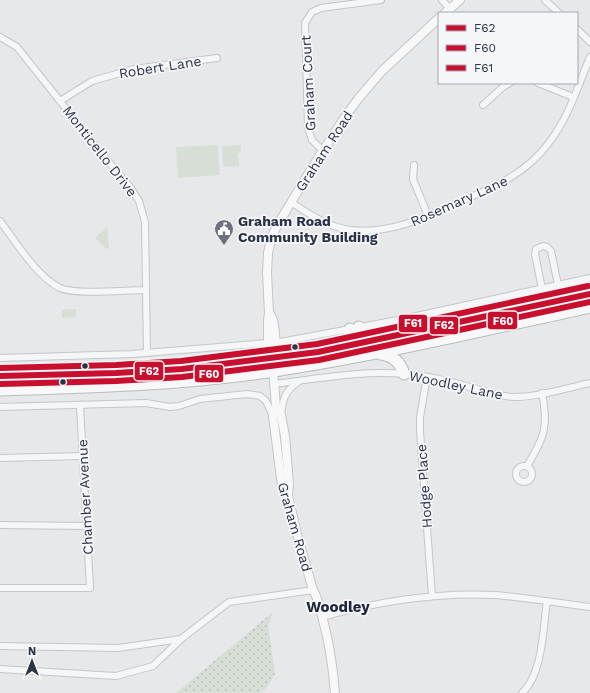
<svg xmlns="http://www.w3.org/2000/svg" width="590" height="693" font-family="'Work Sans',sans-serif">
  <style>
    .grass { fill: url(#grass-dots) }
    .park { fill: #d6ded6 }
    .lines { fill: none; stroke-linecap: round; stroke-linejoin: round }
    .street-casing { stroke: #c4c6c8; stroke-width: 8 }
    .secondary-casing { stroke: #c4c6c8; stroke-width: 10 }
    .highway-casing { stroke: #b8bbbf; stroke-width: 13 }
    .street { stroke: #f5f6f7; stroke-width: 6 }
    .secondary { stroke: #f8f8f8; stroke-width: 8 }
    .highway { stroke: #f8f8f8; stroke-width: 11 }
    .bus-1-casing { stroke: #f4f6f9; stroke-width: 9 }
    .bus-2-casing { stroke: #f4f6f9; stroke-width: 9 }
    .bus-3-casing { stroke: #f4f6f9; stroke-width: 9 }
    .bus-1 { stroke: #c8102e; stroke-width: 6 }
    .bus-2 { stroke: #c8102e; stroke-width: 6 }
    .bus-3 { stroke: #c8102e; stroke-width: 6 }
    .bus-dot { fill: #2b3445; stroke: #f4f6f9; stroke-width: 1.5 }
    .labels { text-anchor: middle; stroke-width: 3.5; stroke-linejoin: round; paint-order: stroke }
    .street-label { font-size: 14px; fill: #2b3445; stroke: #f4f6f9 }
    .poi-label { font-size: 14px; font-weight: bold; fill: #2b3445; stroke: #f4f6f9; text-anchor: start }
    .neighbourhood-label { font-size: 15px; font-weight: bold; fill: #1d2536; stroke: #f4f6f9 }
    .line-badge { stroke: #f4f6f9; stroke-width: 1.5 }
    .badge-label { font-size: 11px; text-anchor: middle; font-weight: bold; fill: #fff }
  </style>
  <defs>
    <pattern id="grass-dots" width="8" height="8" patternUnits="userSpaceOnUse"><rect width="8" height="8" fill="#d6ded6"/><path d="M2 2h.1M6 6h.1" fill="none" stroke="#b8bfb9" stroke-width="1.8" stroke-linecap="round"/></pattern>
  </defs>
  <rect width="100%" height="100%" fill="#e6e8ea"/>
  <polygon class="grass" points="273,612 268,626 275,674 267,687 261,693 176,693"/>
  <g class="park">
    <polygon points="218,145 220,175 178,178 176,147"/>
    <polygon points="241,145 241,153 238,153 239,166 223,167 222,146"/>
    <polygon points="107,227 109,248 106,249 95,238"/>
    <polygon points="76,309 76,317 62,318 62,310"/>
  </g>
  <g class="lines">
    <defs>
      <g id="street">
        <polyline points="442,0 450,9"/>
        <polyline points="545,0 559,13"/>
        <polyline points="577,29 590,42"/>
        <polyline points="0,37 17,47 60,101 91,141 130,187 139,201 145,222 147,353"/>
        <polyline points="538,83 573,97"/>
        <polyline points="60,101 92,81 134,69 217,58"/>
        <polyline points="483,105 503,87 510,83"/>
        <polyline points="323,151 312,140 308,127 305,23 312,12 321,8 381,0"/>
        <polyline points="414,165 413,179 428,216"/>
        <path d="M291,202C310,215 328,227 351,230C389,234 422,219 455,204C490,189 525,175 548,144C568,119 578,86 590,57"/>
        <path d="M0,221C16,242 37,277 60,288C76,295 126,290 146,290"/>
        <polyline points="542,289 535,254 536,249 543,246 547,247 551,251 558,285"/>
        <polyline points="275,343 398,320 590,278"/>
        <polyline points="0,358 132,354 268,343"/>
        <polyline points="427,377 420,417 420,431 432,596"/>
        <path d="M274,384C317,379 361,370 405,374C427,375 449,381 470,387C485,391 500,397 515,397C539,397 567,388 590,383"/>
        <polyline points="0,407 146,403 170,407 179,406 200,399 247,394 260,396 266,401 273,416"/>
        <path d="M281,415C283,399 284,392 298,382"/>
        <polyline points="0,458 82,456"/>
        <path d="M527,466C544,438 549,427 542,393"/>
        <circle cx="524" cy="474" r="8"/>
        <polyline points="0,525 87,526"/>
        <polyline points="0,588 90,588 80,406"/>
        <path d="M322,617C379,601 437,592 496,595C528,598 559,603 590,607"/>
        <polyline points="0,646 118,648 181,639 229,602 313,590"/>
        <polyline points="0,669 116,676 153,666 181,639"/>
        <path d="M522,693C543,674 543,628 547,601"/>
      </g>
      <g id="secondary">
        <polyline points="445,13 460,0"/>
        <path d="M270,314C275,319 276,341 275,348C274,351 273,355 272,358"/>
        <polyline points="276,407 281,415 285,436 289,484 288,496"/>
        <path d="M335,693C333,667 329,641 322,616C320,607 318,598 313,590L297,534L288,496L282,486L273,416L276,407L272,358L268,346V320L269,313L267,273L268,253L272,236L278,224L315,163L345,117L358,99L382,71L439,18"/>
      </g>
      <g id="highway">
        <path d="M359,327C363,336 369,338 378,338"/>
        <polyline points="339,347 348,339 350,329"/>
        <path d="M380,354C392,355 400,361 404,374"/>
        <polyline points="0,376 116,373 182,369 318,352 590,294"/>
        <path d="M0,390C92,387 183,385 274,371C380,355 485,330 590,307"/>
      </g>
    </defs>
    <use href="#street" class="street-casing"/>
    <use href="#secondary" class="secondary-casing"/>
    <use href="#highway" class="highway-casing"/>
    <use href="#street" class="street"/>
    <use href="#secondary" class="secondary"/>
    <use href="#highway" class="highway"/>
    <defs>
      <polyline id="bus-1" points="0,376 116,373 182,369 318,352 590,294"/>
      <polyline id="bus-2" points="0,384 116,381 182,377 319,360 590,302"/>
      <polyline id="bus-3" points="0,368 116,365 181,361 317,344 588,286"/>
    </defs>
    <use href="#bus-1" class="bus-1-casing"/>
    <use href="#bus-2" class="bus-2-casing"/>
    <use href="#bus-3" class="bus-3-casing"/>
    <use href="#bus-1" class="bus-1"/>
    <use href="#bus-2" class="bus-2"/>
    <use href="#bus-3" class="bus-3"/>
  </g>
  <defs>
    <symbol id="civic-pin" viewBox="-11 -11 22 30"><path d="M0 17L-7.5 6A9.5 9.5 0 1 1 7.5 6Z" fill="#6c737f" stroke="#f4f6f9"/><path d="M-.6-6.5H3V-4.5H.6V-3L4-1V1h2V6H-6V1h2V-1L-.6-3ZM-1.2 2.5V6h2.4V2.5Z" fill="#fff"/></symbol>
  </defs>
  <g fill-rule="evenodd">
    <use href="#civic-pin" x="213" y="218" width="22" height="30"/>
  </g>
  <g class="bus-dot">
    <circle cx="295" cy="347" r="3.5"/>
    <circle cx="85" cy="366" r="3.5"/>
    <circle cx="63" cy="382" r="3.5"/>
  </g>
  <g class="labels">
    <g class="street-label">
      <text transform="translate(160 67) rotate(-9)" y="5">Robert Lane</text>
      <text transform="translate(308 83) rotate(-93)" y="5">Graham Court</text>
      <text transform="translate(100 151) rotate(52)" y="5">Monticello Drive</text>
      <text transform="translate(324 151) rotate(-57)" y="5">Graham Road</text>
      <text transform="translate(459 201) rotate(-24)" y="5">Rosemary Lane</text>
      <text transform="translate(456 385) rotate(12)" y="5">Woodley Lane</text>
      <text transform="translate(424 486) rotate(-94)" y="5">Hodge Place</text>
      <text transform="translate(85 497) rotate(-93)" y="5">Chamber Avenue</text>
      <text transform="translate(295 527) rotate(74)" y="5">Graham Road</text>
    </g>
    <g class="poi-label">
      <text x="238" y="226">Graham Road<tspan x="238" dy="16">Community Building</tspan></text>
    </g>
    <g class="neighbourhood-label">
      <text x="338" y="612">Woodley</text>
    </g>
  </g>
  <g class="line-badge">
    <rect x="487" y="311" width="31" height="19" rx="4" fill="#c8102e"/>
    <rect x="398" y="314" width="30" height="19" rx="4" fill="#c8102e"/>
    <rect x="429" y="316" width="30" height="19" rx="4" fill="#c8102e"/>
    <rect x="134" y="361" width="30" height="20" rx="4" fill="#c8102e"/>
    <rect x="194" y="364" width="30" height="19" rx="4" fill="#c8102e"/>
  </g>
  <g class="badge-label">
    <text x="503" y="325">F60</text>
    <text x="413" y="327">F61</text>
    <text x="444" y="329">F62</text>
    <text x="149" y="375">F62</text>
    <text x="209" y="378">F60</text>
  </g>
  <rect x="438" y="12" width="140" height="72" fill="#f4f6f9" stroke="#a4a8b1"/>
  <rect x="446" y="25" width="20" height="6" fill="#c8102e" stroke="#a4a8b1"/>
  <text x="474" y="32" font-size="12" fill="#2b3445">F62</text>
  <rect x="446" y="45" width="20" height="6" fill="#c8102e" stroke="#a4a8b1"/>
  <text x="474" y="52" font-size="12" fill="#2b3445">F60</text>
  <rect x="446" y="65" width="20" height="6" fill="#c8102e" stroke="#a4a8b1"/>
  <text x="474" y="72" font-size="12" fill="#2b3445">F61</text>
  <g transform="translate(32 661)" stroke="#f4f6f9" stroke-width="3" paint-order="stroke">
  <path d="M0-3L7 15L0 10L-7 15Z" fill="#2b3445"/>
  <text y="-6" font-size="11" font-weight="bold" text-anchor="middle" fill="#2b3445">N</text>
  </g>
</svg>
